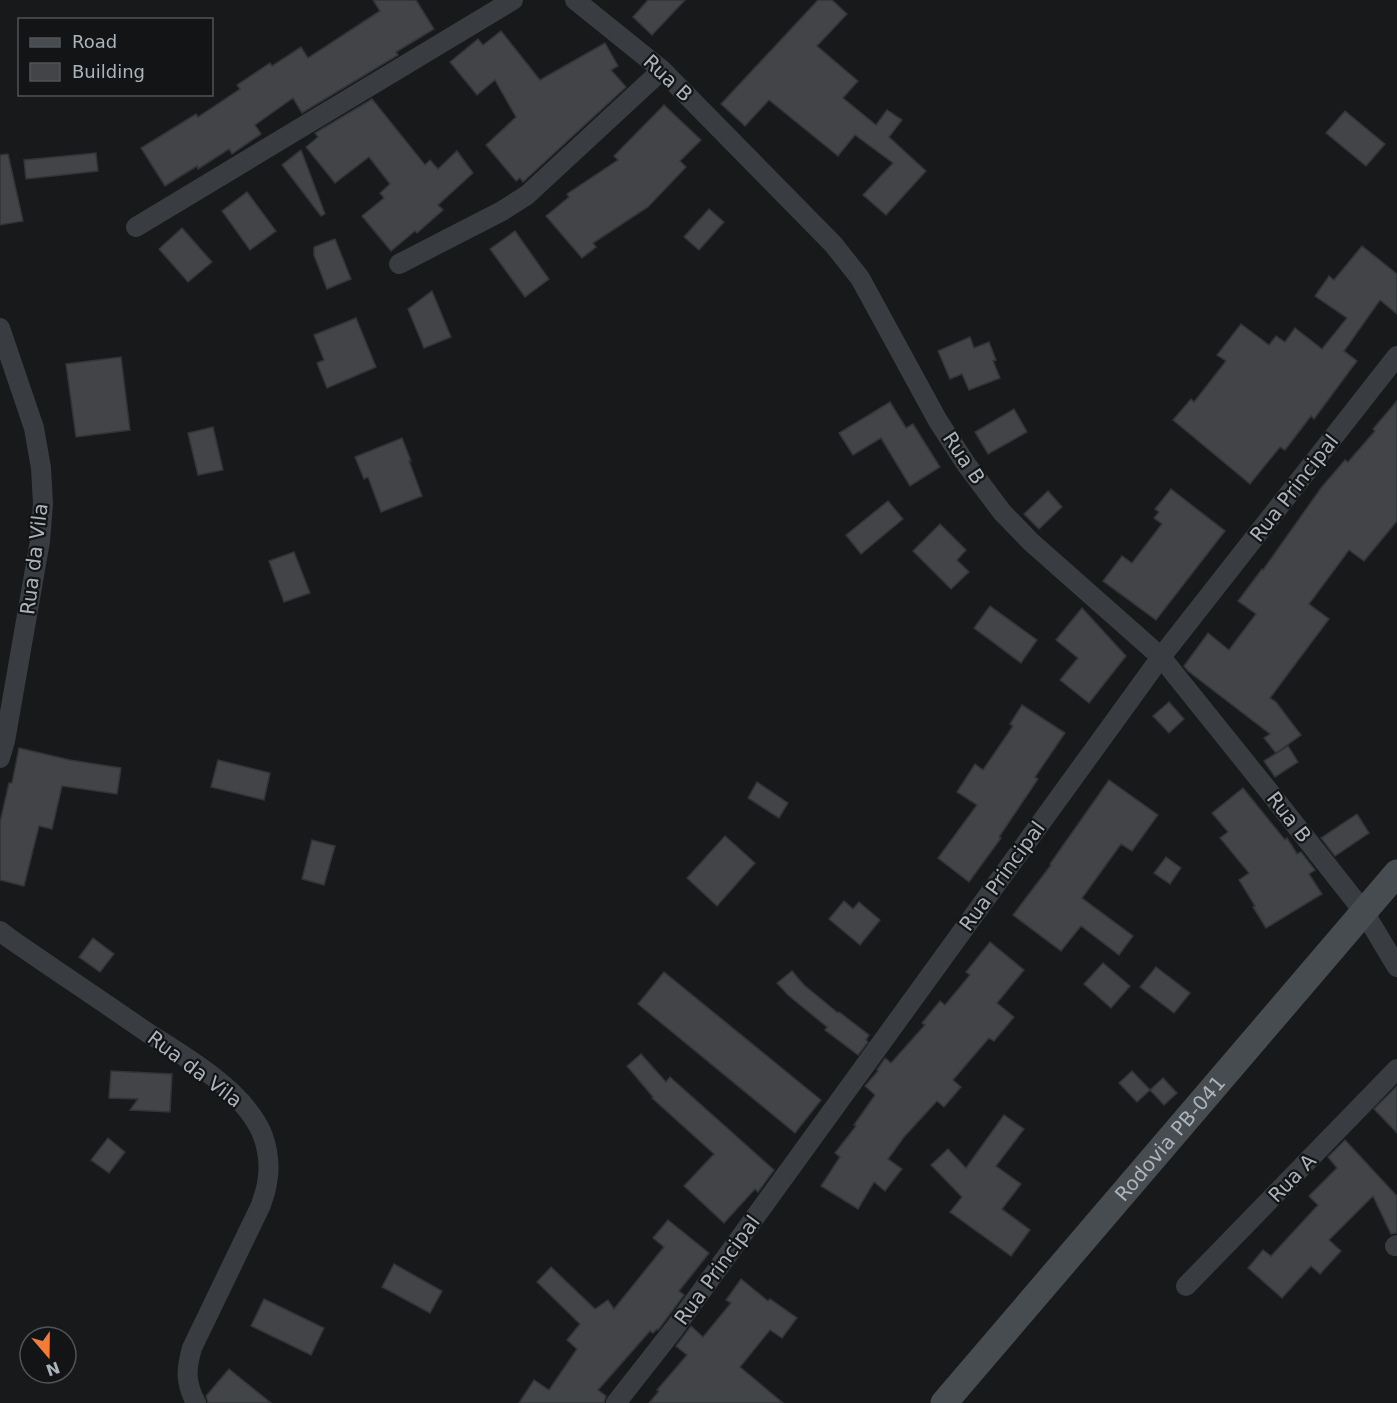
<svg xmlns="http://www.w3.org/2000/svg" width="1397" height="1403" font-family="'DejaVu Sans',sans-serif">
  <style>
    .building { fill: #424448; stroke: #323437; stroke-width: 1.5 }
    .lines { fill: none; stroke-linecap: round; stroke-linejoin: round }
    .street { stroke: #393c40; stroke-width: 20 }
    .secondary { stroke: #474c50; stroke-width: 27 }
    .labels { text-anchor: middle; stroke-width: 4.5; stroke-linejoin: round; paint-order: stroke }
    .street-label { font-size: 20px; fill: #abb4ba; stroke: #131416 }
  </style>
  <rect width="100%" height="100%" fill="#18191b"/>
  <g class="building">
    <polygon points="373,0 416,0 434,29 396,52 398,55 302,113 293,98 255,125 261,134 232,154 229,149 198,169 197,166 165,186 141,148 196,114 198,117 240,89 237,85 270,63 272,66 301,47 308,58 380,11"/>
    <polygon points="648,0 685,0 652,35 633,17"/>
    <polygon points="818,0 832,0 847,14 817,46 858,81 843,98 876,125 887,110 902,120 889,137 926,171 886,215 863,195 893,163 855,135 838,156 769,100 745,126 721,104"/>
    <polygon points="501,31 540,80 605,43 618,66 611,70 626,87 523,182 520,178 516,181 486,145 516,117 495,80 477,95 450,62 478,39 483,45"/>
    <polygon points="372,99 425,165 430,160 438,169 457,151 473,173 438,205 443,210 417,233 415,231 391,251 362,216 384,198 380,193 390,184 369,157 335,183 306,147 318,137 315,133"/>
    <polygon points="664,105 701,140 680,161 686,167 648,207 593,243 596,247 582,258 546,216 569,197 567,194 618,160 614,156"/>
    <polygon points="1345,111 1385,144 1366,166 1326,133"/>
    <polygon points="301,150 325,214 321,216 282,165"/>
    <polygon points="96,153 98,171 26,179 24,160"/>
    <polygon points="8,154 23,221 0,225 0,155"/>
    <polygon points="247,192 276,231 250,250 222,211"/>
    <polygon points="709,209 724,222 699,250 684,237"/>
    <polygon points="182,228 212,262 188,282 159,249"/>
    <polygon points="515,231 549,279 525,297 490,249"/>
    <polygon points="335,239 351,279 327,289 314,255 314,247"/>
    <polygon points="1362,246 1397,274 1397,314 1380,300 1344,351 1357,361 1314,419 1311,416 1285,450 1280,447 1250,484 1173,420 1191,399 1194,402 1226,361 1217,355 1241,324 1269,345 1276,336 1285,342 1295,328 1322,349 1347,318 1315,296 1329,276 1334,280"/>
    <polygon points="432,291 451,337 424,348 408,309"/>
    <polygon points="356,318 376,367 327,388 317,363 324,360 314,335"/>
    <polygon points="970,337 974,348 989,342 996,360 993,361 1000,378 969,390 962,374 950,379 938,351"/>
    <polygon points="121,357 130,430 76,437 66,364"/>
    <polygon points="1397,401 1397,521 1364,561 1349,550 1309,604 1329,619 1270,698 1276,702 1301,735 1276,753 1264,738 1270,734 1188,671 1184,666 1208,633 1229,650 1256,614 1238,601 1262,569 1263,570 1321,488 1345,460 1348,462 1375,431 1373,429"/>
    <polygon points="890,402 906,428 913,424 940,467 910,486 881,438 853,455 839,433"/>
    <polygon points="1014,409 1027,432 988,454 975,432"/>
    <polygon points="213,427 223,470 198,475 188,433"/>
    <polygon points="402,438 411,461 409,461 422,496 381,512 368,477 364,479 355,457"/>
    <polygon points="1171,489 1225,531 1156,620 1103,581 1122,556 1132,563 1162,524 1154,518 1159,512 1155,509"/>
    <polygon points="1048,491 1062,507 1039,529 1024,514"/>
    <polygon points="888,501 903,519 861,554 846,535"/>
    <polygon points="940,524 966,550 957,560 969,572 951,589 913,551"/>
    <polygon points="294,552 310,593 284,602 269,561"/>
    <polygon points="990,606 1037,640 1021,663 974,628"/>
    <polygon points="1082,608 1126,656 1089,703 1060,680 1078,658 1056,640"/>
    <polygon points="1169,702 1184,719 1169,733 1153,716"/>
    <polygon points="1022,705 1065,733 1035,777 1038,779 999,837 1001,838 969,882 938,858 977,805 957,792 975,764 983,770 1013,726 1010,724"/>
    <polygon points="1288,746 1298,762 1275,777 1264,761"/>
    <polygon points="19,748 70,760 121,768 117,794 62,786 52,829 39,826 24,886 0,880 0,822 9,783 12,783"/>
    <polygon points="218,760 270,773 264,800 211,787"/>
    <polygon points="1109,780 1158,815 1132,851 1121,844 1082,898 1133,936 1119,955 1081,926 1061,951 1013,915 1051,865 1050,864"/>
    <polygon points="757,782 788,803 779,818 748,798"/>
    <polygon points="1243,788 1285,840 1287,838 1297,854 1301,852 1315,870 1309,874 1322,894 1266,928 1253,907 1255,906 1239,880 1249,873 1220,838 1228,832 1212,813"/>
    <polygon points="1357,814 1369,833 1335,856 1321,838"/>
    <polygon points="725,836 755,863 717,906 687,878"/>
    <polygon points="312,840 335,846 324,885 302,879"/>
    <polygon points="1166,857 1181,868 1170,884 1154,873"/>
    <polygon points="844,901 853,909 859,902 880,920 860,945 829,919"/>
    <polygon points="93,938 114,954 100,972 79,957"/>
    <polygon points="990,942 1024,970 997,1003 1014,1017 994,1041 989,1038 953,1080 961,1087 944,1107 937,1101 904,1137 888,1159 902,1169 885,1191 874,1182 858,1209 821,1186 840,1157 835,1153 856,1126 854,1125 875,1095 865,1086 878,1071 877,1070 885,1058 891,1063 925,1025 922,1023 940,1001 945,1005 970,975 966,972"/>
    <polygon points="1103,963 1130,986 1111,1008 1084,984"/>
    <polygon points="1156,967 1190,993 1174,1013 1140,987"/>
    <polygon points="792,971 804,985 838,1013 839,1012 869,1035 866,1040 868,1042 858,1055 825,1030 827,1027 788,995 777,983"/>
    <polygon points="664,972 821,1100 795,1133 638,1004"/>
    <polygon points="641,1054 666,1082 670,1077 774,1170 758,1192 755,1189 724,1223 684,1186 714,1154 652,1098 653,1097 627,1066"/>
    <polygon points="111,1071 172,1074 170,1112 130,1110 138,1099 109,1098"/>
    <polygon points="1132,1071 1150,1090 1137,1102 1119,1083"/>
    <polygon points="1163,1078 1177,1093 1164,1105 1150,1090"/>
    <polygon points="1397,1086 1397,1133 1374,1109"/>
    <polygon points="1004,1115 1024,1129 996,1166 1021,1184 1002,1209 1030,1230 1011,1256 950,1212 962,1197 931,1165 948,1149 966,1168"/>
    <polygon points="108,1138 125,1152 109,1173 91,1160"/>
    <polygon points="1345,1140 1397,1196 1397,1233 1391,1234 1373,1196 1329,1240 1341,1251 1320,1274 1311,1266 1282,1298 1248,1268 1263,1250 1271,1256 1318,1205 1309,1196 1337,1168 1328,1157"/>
    <polygon points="668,1220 709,1253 679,1291 684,1295 658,1330 657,1329 653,1333 650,1331 598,1390 606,1396 604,1403 519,1403 534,1380 549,1390 577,1349 567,1340 580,1324 537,1282 551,1267 595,1309 608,1300 614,1309 664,1247 653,1238"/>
    <polygon points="394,1264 442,1291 430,1313 382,1287"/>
    <polygon points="741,1279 768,1301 770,1299 797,1318 782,1338 770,1330 740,1367 783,1403 649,1403 659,1391 657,1390 687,1355 676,1346 691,1326 703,1337 731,1303 726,1300"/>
    <polygon points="264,1299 324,1328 311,1355 251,1326"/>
    <polygon points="229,1369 271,1403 208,1403 206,1396"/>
  </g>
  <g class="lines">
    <g class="street">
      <polyline points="575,0 662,70 833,244 860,278 938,421 966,464 1002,512 1031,542 1161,657 1271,794 1364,912 1397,967"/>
      <polyline points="136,227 513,0"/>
      <polyline points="399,264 502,211 527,195 662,70"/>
      <polyline points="0,328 34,428 41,468 43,504 40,541 5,741 0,758"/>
      <path d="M0,931L9,938C55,970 102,1001 148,1033C184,1056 234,1085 256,1122C267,1139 271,1164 267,1183C266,1191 263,1198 261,1205L192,1348C186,1369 185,1382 196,1403"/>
      <polyline points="1395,1246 1397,1245"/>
      <polyline points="1186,1286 1397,1069"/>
      <polyline points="616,1403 674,1329 1161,657 1397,356"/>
    </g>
    <path class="secondary" id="s1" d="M944,1403L1397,873"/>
  </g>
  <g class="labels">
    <g class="street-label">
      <text transform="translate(668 78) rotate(43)" y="7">Rua B</text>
      <text transform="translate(964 458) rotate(56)" y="7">Rua B</text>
      <text transform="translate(1294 488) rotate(-52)" y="7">Rua Principal</text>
      <text transform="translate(34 559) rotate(-83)" y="7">Rua da Vila</text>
      <text transform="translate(1289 817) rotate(52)" y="7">Rua B</text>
      <text transform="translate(1002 876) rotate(-54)" y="7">Rua Principal</text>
      <text transform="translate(195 1069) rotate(37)" y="7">Rua da Vila</text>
      <text dy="7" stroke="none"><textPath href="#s1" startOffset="348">Rodovia PB-041</textPath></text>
      <text transform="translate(1292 1178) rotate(-46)" y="7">Rua A</text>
      <text transform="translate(717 1270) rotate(-54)" y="7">Rua Principal</text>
    </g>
  </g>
  <rect x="18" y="18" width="195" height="78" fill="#131416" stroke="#505458" stroke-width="1.5"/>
  <rect x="30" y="38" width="30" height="9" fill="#474c50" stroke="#505458" stroke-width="1.5"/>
  <text x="72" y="48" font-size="18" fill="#abb4ba">Road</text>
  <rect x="30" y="63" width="30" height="18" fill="#424448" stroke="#505458" stroke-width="1.5"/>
  <text x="72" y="78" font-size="18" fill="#abb4ba">Building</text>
  <g transform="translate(48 1355) rotate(160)"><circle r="28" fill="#131416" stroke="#505458" stroke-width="1.5"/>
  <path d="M0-4.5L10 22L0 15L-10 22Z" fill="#f47c37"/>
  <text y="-9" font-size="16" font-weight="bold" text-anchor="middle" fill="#abb4ba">N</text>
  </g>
</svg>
